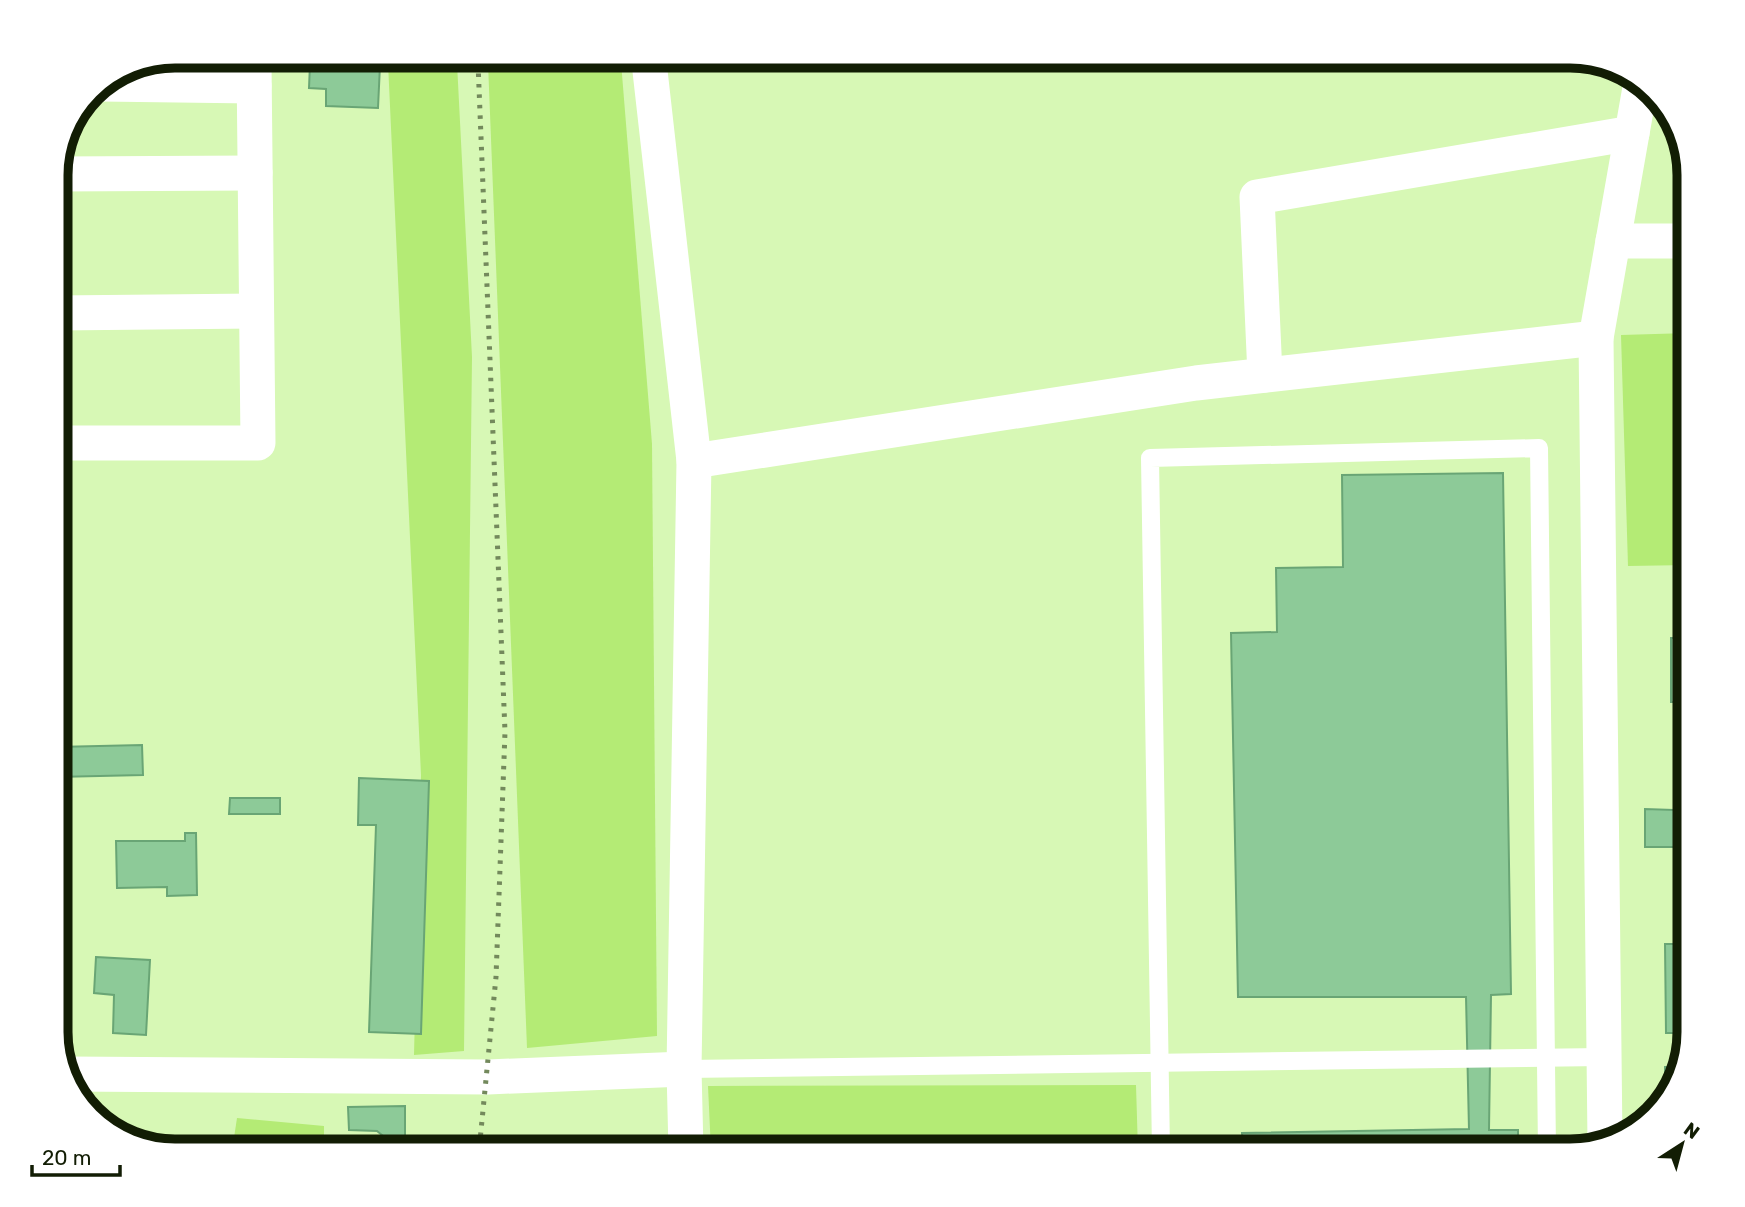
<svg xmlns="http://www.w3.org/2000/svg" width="1745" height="1207" font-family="Rubik,sans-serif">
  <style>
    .green { fill: #b4eb75 }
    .building { fill: #8dca98; stroke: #69a575; stroke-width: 2 }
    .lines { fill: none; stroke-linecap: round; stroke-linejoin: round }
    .service { stroke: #fff; stroke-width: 18 }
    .minor { stroke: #fff; stroke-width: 35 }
    .rail { stroke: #73895c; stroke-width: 5; stroke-dasharray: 3.5 7; stroke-linecap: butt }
    .rim { fill: none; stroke: #121d04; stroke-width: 9 }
  </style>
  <rect width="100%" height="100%" fill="#d7f8b5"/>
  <g class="green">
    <polygon points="621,62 652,444 657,1036 527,1048 488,63"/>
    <polygon points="388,63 457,63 472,357 464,1051 414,1055 421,775"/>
    <polygon points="1689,333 1689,565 1628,566 1621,335"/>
    <polygon points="1136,1085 1138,1151 711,1151 708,1086"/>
    <polygon points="237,1118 324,1126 324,1151 232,1151"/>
  </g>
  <g class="building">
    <polygon points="310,64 380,65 378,108 326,106 326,89 309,88"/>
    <polygon points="1503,473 1511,994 1491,995 1489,1130 1518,1130 1518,1151 1243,1151 1242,1133 1469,1129 1466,997 1238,997 1231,633 1277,632 1276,568 1343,567 1342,475"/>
    <rect x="1671" y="638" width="18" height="64"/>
    <polygon points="142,745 143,775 56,777 56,747"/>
    <polygon points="359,778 429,781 421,1034 369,1032 376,825 358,825"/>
    <polygon points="1674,779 1689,779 1689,847 1645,847 1645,809 1674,810"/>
    <polygon points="230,798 280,798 280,814 229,814"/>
    <polygon points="185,833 196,833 197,895 167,896 167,887 117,888 116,841 185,841"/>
    <polygon points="1665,944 1689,944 1689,1033 1666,1033"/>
    <polygon points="96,957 150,960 146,1035 113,1033 114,995 94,993"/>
    <polygon points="1665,1067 1678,1067 1669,1098 1665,1102"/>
    <polygon points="405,1106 405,1151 389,1151 388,1140 377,1131 349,1130 348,1107"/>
    <polygon points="186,1145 219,1147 219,1151 186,1151"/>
  </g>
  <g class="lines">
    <g class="service">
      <polyline points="684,1069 1603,1057"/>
      <polyline points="1161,1151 1150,458 1539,448 1547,1151"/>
    </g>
    <g class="minor">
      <polyline points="649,62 694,461 684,1069 686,1151"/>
      <polyline points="101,84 254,86"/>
      <polyline points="56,174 255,173"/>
      <polyline points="1613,241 1689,241"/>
      <polyline points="56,313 256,311"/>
      <polyline points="1265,375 1257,197 1632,133"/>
      <polyline points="56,443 258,443 254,64"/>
      <polyline points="694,461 1196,383 1596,338"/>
      <polyline points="67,1074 488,1077 684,1069"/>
      <polyline points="1605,1142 1596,338 1641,82"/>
    </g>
    <polyline class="rail" points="478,63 505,732 496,977 479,1151"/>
  </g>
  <path d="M0 0H1745V1207H0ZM175 68H1570A107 107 0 0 1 1677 175V1032A107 107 0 0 1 1570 1139H175A107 107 0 0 1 68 1032V175A107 107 0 0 1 175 68Z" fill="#fff" fill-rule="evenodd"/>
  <path class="rim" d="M175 68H1570A107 107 0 0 1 1677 175V1032A107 107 0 0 1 1570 1139H175A107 107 0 0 1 68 1032V175A107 107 0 0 1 175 68Z"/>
  <g transform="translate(1682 1144) rotate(36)" stroke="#ffffff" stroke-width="5" paint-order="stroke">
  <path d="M0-5L12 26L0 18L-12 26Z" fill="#121d04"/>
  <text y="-10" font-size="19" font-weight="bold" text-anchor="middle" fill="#121d04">N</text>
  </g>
  <path d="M32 1165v10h88v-10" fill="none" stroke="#121d04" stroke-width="3.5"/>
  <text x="42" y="1165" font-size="21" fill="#121d04" stroke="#ffffff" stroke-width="5" paint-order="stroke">20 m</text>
</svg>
